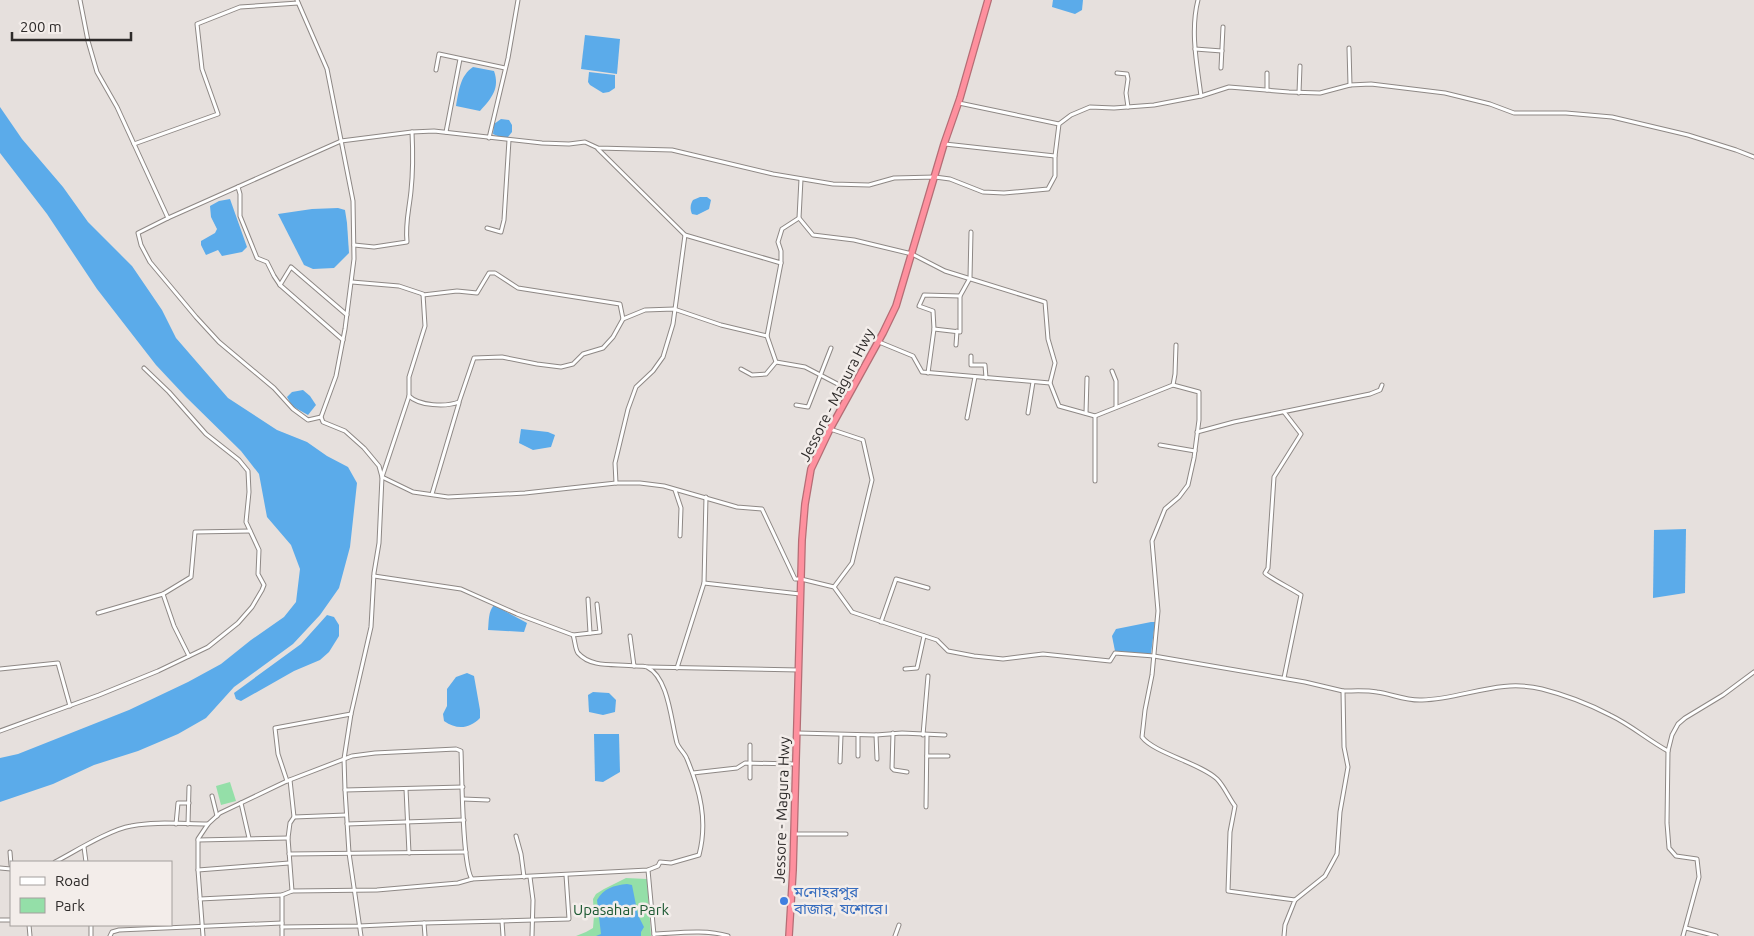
<svg xmlns="http://www.w3.org/2000/svg" width="1754" height="936" font-family="Ubuntu,'Noto Sans Bengali',sans-serif">
  <style>
    .green { fill: #94dfa8 }
    .water { fill: #5babea }
    .lines { fill: none; stroke-linecap: round; stroke-linejoin: round }
    .street-casing { stroke: #8e8885; stroke-width: 5 }
    .highway-casing { stroke: #b56d75; stroke-width: 8 }
    .street { stroke: #fff; stroke-width: 3 }
    .highway { stroke: #fe909e; stroke-width: 5.5 }
    .shop-dot { fill: #3f7fe0; stroke: #f3edea; stroke-width: 2 }
    .labels { text-anchor: middle; stroke-width: 5; stroke-linejoin: round; paint-order: stroke }
    .street-label { font-size: 15px; fill: #2e2b2a; stroke: #f3edea }
    .shop-label { font-size: 15px; fill: #366cbe; stroke: #f3edea; text-anchor: start }
    .park-label { font-size: 15px; fill: #1c5932; stroke: #f3edea }
  </style>
  <rect width="100%" height="100%" fill="#e6e0dd"/>
  <g class="green">
    <polygon points="230,782 236,801 221,805 216,786"/>
    <polygon points="626,878 647,879 651,936 576,936 586,932 593,928 594,916 593,899 596,894 604,889"/>
  </g>
  <g class="water">
    <polygon points="1053,0 1083,0 1082,10 1075,14 1052,7"/>
    <polygon points="585,35 620,39 617,74 581,69"/>
    <path d="M473,67L494,71C500,88 492,98 480,111L456,106C459,90 460,76 473,67Z"/>
    <polygon points="589,72 615,75 615,88 609,92 603,93 590,85 588,82"/>
    <polygon points="0,107 22,139 63,187 88,222 132,266 162,310 176,338 228,398 277,430 307,442 327,456 348,467 357,483 350,547 339,588 320,615 293,644 234,687 206,718 178,734 138,751 94,765 53,784 0,802 0,758 18,754 129,710 188,682 221,664 251,640 284,617 296,602 300,569 291,545 267,517 259,474 241,451 186,397 156,365 97,289 47,214 0,153"/>
    <polygon points="501,119 509,120 512,125 512,132 508,137 500,137 493,134 494,124"/>
    <path d="M700,197H707L711,200L709,209L697,215L692,214C690,209 690,205 693,200Z"/>
    <polygon points="230,199 247,247 242,252 222,256 218,250 206,255 201,245 201,241 215,233 217,229 211,217 210,206 219,201"/>
    <polygon points="338,208 345,210 347,223 349,253 334,268 313,269 304,265 278,214 312,209"/>
    <polygon points="303,390 310,396 316,405 308,415 292,406 287,397 292,392"/>
    <polygon points="521,429 548,432 555,435 551,447 533,450 519,443"/>
    <polygon points="1686,529 1685,593 1653,598 1654,530"/>
    <path d="M494,605L527,623L524,632L488,630C489,621 488,612 494,605Z"/>
    <polygon points="327,615 334,617 339,625 339,636 329,652 320,660 294,671 241,701 236,699 234,693 301,644"/>
    <polygon points="1151,622 1155,622 1151,654 1115,651 1112,636 1116,629"/>
    <path d="M467,673L474,676L480,710V718C469,729 457,730 444,721L443,714L447,706V689L456,677Z"/>
    <polygon points="593,692 609,693 616,700 615,712 603,715 589,712 588,695"/>
    <polygon points="594,734 619,734 620,772 603,782 595,781"/>
    <path d="M627,884L632,885L638,915L644,927L641,932V936H596L601,934L597,900C603,889 614,885 627,884Z"/>
  </g>
  <g class="lines">
    <defs>
      <g id="street">
        <polyline points="80,0 88,41 97,72 117,107 168,218 341,141 412,132 434,131 542,143 569,144 585,142 598,148 672,150 773,174 833,184 869,185 894,178 935,177 950,179 983,192 1004,193 1048,189 1055,176 1055,156"/>
        <polyline points="297,0 327,69 353,201 354,259 345,329 336,376 321,417 323,422 345,431 364,448 379,466 382,477 379,543 374,573 371,627 351,714 344,759 345,790 463,787"/>
        <path d="M1198,0C1190,31 1197,65 1201,96"/>
        <polyline points="1349,48 1350,85"/>
        <polyline points="1195,49 1222,51"/>
        <polyline points="1221,68 1223,27"/>
        <polyline points="436,70 439,54 505,68"/>
        <polyline points="1117,73 1127,74 1128,79 1126,93 1128,107"/>
        <polyline points="1267,90 1267,73"/>
        <polyline points="1299,93 1300,66"/>
        <polyline points="959,103 1059,124"/>
        <polyline points="446,132 460,59"/>
        <polyline points="489,138 508,58 518,0"/>
        <polyline points="134,144 218,114 202,69 197,24 240,7 298,3"/>
        <polyline points="945,144 1055,156 1059,124 1071,115 1090,107 1114,108 1154,105 1201,96 1229,87 1289,92 1320,93 1350,85 1371,84 1445,93 1490,104 1514,113 1566,113 1612,117 1688,135 1736,150 1754,157"/>
        <polyline points="598,149 685,235 781,263 781,251 778,242 782,229 799,218"/>
        <polyline points="801,179 799,218 813,235 854,240 912,254 945,271 1045,302 1048,339 1055,363 1050,383"/>
        <polyline points="238,187 240,194 240,216 257,258 267,262 274,276 280,285 343,340"/>
        <polyline points="168,218 138,233 141,245 150,262 196,317 219,342 274,388 293,409 308,420 321,417"/>
        <polyline points="487,228 501,232 504,220 509,140"/>
        <path d="M354,245L374,247L407,242C405,223 409,211 411,191C413,172 413,152 412,132"/>
        <path d="M352,282L399,286L423,294L425,326L409,377V396C419,406 446,407 459,402L474,358L502,357L537,364L561,367L573,364L583,354L603,348L613,337L623,319L645,310L674,309L721,325L767,336L776,362L805,367L851,391"/>
        <polyline points="280,285 291,267 347,315"/>
        <polyline points="423,295 457,291 477,293 489,273 495,273 518,288 620,304 623,319"/>
        <polyline points="934,329 960,332 960,296 970,278 971,232"/>
        <polyline points="767,336 781,263"/>
        <path d="M879,342L913,356L922,372L1050,383L1059,406L1095,416L1173,385L1199,392V420L1194,458L1188,485L1179,497L1165,509L1152,541L1158,611L1152,675L1145,710L1142,737C1154,753 1200,763 1217,779C1224,786 1229,798 1235,806L1230,832L1228,891L1295,900L1285,925L1284,936"/>
        <polyline points="956,345 957,331"/>
        <polyline points="971,356 971,365 985,365 986,378"/>
        <polyline points="741,369 752,375 766,374 776,362"/>
        <polyline points="1112,371 1116,381 1116,407"/>
        <polyline points="928,373 934,329 933,311 919,306 924,295 960,296"/>
        <polyline points="1173,385 1175,374 1176,345"/>
        <polyline points="409,396 382,477 413,492 448,497 525,493 616,483 640,483 664,486 737,507 762,509 795,579 801,579 834,587 852,612 937,640 948,651 974,656 1003,659 1043,654 1110,661 1115,653 1154,656 1305,682 1343,691"/>
        <polyline points="796,405 808,407 831,348"/>
        <polyline points="1028,413 1033,382"/>
        <polyline points="1086,413 1087,378"/>
        <polyline points="967,418 975,377"/>
        <polyline points="830,429 863,440 872,480 852,563 834,587"/>
        <polyline points="1197,432 1234,422 1370,394 1380,390 1382,385"/>
        <polyline points="1160,445 1195,451"/>
        <polyline points="1095,481 1095,416"/>
        <polyline points="616,483 615,463 628,409 636,387 653,371 663,357 673,324 685,235"/>
        <polyline points="675,490 681,508 680,536"/>
        <polyline points="432,494 459,403"/>
        <polyline points="704,583 800,594"/>
        <polyline points="163,594 174,626 189,656"/>
        <polyline points="588,599 590,633"/>
        <polyline points="98,613 163,594 191,577 195,532 250,531"/>
        <polyline points="881,622 896,579 928,588"/>
        <polyline points="573,635 600,632 597,604"/>
        <polyline points="630,636 634,666"/>
        <polyline points="648,667 799,670"/>
        <polyline points="677,668 704,583 706,497"/>
        <polyline points="0,669 58,663 70,706"/>
        <polyline points="905,669 917,668 924,636"/>
        <path d="M1284,678L1301,595C1294,590 1268,577 1265,573L1268,568L1274,477L1301,434L1284,412"/>
        <polyline points="0,731 99,695 158,671 208,647 238,623 252,607 262,590 264,585 258,574 259,550 246,522 249,492 248,471 239,460 206,434 169,392 144,368"/>
        <polyline points="798,733 876,735 902,733 945,735"/>
        <polyline points="893,733 892,768 894,770 907,772"/>
        <polyline points="858,735 858,756"/>
        <polyline points="876,735 877,759"/>
        <polyline points="923,735 928,676"/>
        <polyline points="927,756 948,756"/>
        <polyline points="840,762 841,735"/>
        <polyline points="693,773 737,768 745,763 795,764"/>
        <polyline points="750,778 750,745"/>
        <polyline points="287,781 278,754 275,728 351,714"/>
        <polyline points="406,789 409,853"/>
        <polyline points="345,790 349,853 361,936"/>
        <polyline points="212,796 217,816"/>
        <polyline points="463,799 488,800"/>
        <polyline points="241,803 249,838"/>
        <polyline points="926,807 927,735"/>
        <polyline points="294,817 346,815"/>
        <polyline points="176,824 178,803 189,803"/>
        <polyline points="188,824 189,787"/>
        <polyline points="347,824 464,820"/>
        <polyline points="795,834 846,834"/>
        <polyline points="516,836 521,854 524,877"/>
        <polyline points="198,840 288,838"/>
        <polyline points="84,847 86,862"/>
        <polyline points="10,852 11,865"/>
        <polyline points="289,854 466,852"/>
        <path d="M55,862C74,852 111,829 131,826C155,821 183,824 208,824"/>
        <polyline points="0,868 11,869"/>
        <polyline points="198,870 289,863"/>
        <polyline points="648,870 654,935"/>
        <polyline points="530,877 533,900 532,936"/>
        <polyline points="292,891 377,890 458,883 472,879"/>
        <polyline points="200,899 282,895"/>
        <path d="M1295,900L1325,876L1337,854L1340,812L1348,767L1344,747L1343,691C1354,691 1366,690 1377,692C1392,694 1406,701 1422,700C1464,699 1498,678 1542,689C1566,695 1589,704 1610,715C1631,725 1648,740 1668,751"/>
        <polyline points="0,920 11,920"/>
        <polyline points="502,921 569,919 566,875"/>
        <polyline points="424,923 502,921 503,936"/>
        <polyline points="29,925 30,936"/>
        <polyline points="91,925 91,936"/>
        <polyline points="282,927 359,926 424,923 425,936"/>
        <polyline points="1686,928 1716,936"/>
        <path d="M654,934C677,933 706,929 728,936"/>
        <polyline points="110,936 112,932 119,930 282,923"/>
        <path d="M203,936L198,870V839L208,824L220,813L287,781L352,756L375,753L456,749L461,751C462,773 462,866 472,879L648,870L658,866L660,862L671,863L699,855C708,821 700,790 687,759C685,753 679,749 677,743C671,722 669,678 647,667C644,666 639,666 636,666C617,663 592,669 578,653C575,649 575,640 573,635L517,614L461,589L374,576"/>
        <polyline points="282,936 282,895 292,891 288,838 290,823 294,817 290,780"/>
        <polyline points="895,936 899,925"/>
        <polyline points="1683,936 1699,877 1697,859 1676,856 1669,848 1667,823 1668,751 1672,735 1678,724 1685,718 1723,695 1754,672"/>
      </g>
      <polyline id="highway" points="789,936 793,870 802,540 805,504 811,469 830,429 883,333 896,306 944,144 960,98 988,0"/>
    </defs>
    <use href="#street" class="street-casing"/>
    <use href="#highway" class="highway-casing"/>
    <use href="#street" class="street"/>
    <use href="#highway" class="highway"/>
  </g>
  <circle class="shop-dot" cx="784" cy="901" r="5"/>
  <g class="labels">
    <g class="street-label">
      <text transform="translate(837 395) rotate(-63)" y="5">Jessore - Magura Hwy</text>
      <text transform="translate(782 810) rotate(-88)" y="5">Jessore - Magura Hwy</text>
    </g>
    <g class="shop-label">
      <text x="794" y="897">ম‌ন‌োহরপুর<tspan x="794" dy="17">বাজার, যশ‌োরে।</tspan></text>
    </g>
    <g class="park-label">
      <text x="621" y="915">Upasahar Park</text>
    </g>
  </g>
  <rect x="10" y="861" width="162" height="65" fill="#f3edea" stroke="#a49f9d"/>
  <rect x="20" y="877" width="25" height="8" fill="#ffffff" stroke="#a49f9d"/>
  <text x="55" y="886" font-size="15" fill="#2e2b2a">Road</text>
  <rect x="20" y="898" width="25" height="15" fill="#94dfa8" stroke="#a49f9d"/>
  <text x="55" y="911" font-size="15" fill="#2e2b2a">Park</text>
  <path d="M12 32v8h119v-8" fill="none" stroke="#2e2b2a" stroke-width="2.5"/>
  <text x="20" y="32" font-size="15" fill="#2e2b2a" stroke="#f3edea" stroke-width="4" paint-order="stroke">200 m</text>
</svg>
